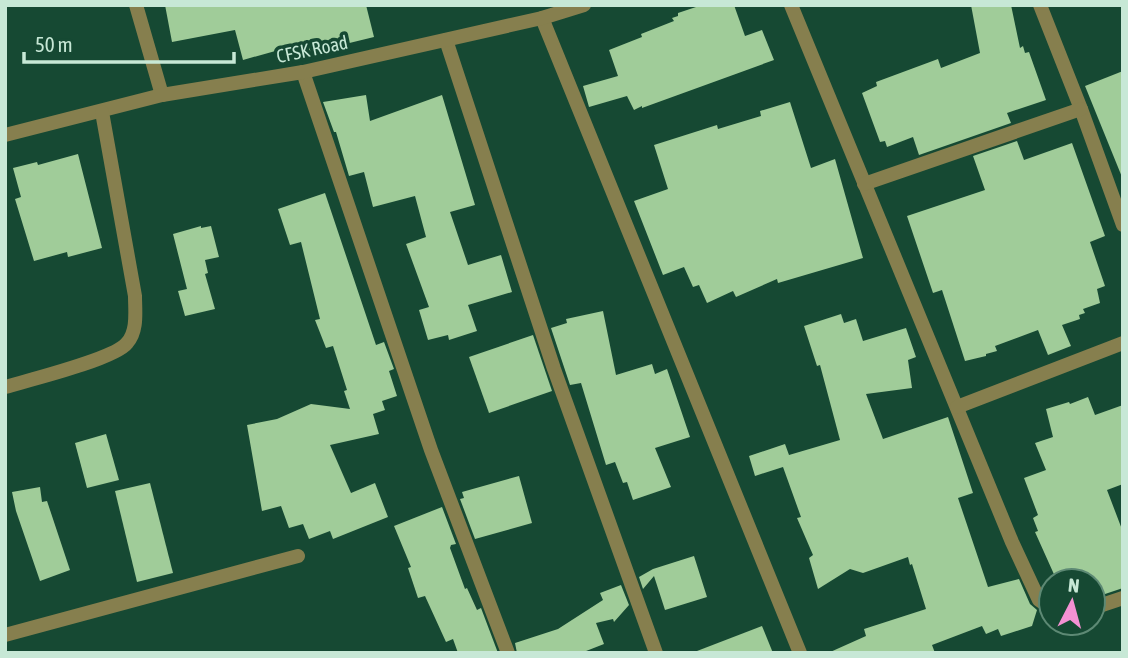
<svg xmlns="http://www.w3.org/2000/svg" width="1128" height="658" font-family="'Asap Condensed',sans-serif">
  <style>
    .building { fill: #a0cc99 }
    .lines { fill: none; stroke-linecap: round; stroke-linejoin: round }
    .street { stroke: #867f4e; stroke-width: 14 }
    .labels { text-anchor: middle; stroke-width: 7; stroke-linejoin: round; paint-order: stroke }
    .street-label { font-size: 19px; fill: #c7e8d6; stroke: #164933 }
  </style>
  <rect width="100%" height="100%" fill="#164933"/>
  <g class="building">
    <polygon points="165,5 366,5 374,37 288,58 286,48 243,60 235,30 172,42"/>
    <polygon points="702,5 734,5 745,36 762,30 774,60 642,108 642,106 634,110 627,96 589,107 583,86 618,76 609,50 642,37 641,34 674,21 672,18 678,16 678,13"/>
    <polygon points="971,5 1011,5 1020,48 1023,46 1025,53 1029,52 1046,100 1007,113 1011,123 919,155 913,137 887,147 885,141 880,142 862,93 877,86 876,82 938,59 941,68 980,53"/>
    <polygon points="1123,71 1123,176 1122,177 1085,86"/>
    <polygon points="366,95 370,121 442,95 475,205 450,212 468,265 501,255 512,292 468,305 477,331 449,340 448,335 428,340 419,310 429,307 406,244 426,237 415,196 373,207 364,172 349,176 336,132 334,132 323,102"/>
    <polygon points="790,102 811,168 835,159 863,258 778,283 777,279 736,297 733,291 707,303 699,285 693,287 684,267 663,275 634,201 668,189 654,145 717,125 718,129 761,116 760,111"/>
    <polygon points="1017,141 1024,160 1072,143 1105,236 1090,242 1105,286 1097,289 1100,303 1083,309 1085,313 1079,315 1080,319 1062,325 1071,346 1048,355 1038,330 995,346 997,351 986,354 986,356 965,361 942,290 933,293 907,216 985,190 973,156"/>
    <polygon points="78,154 102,248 68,257 67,252 34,261 15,199 21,197 13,168 37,162 38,165"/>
    <polygon points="325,193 376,345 384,342 394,369 389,371 397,396 382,401 385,410 373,414 379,434 330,445 351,493 375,483 388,517 333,539 330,531 309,539 303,524 289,528 281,506 262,511 247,425 277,419 311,404 350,409 344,391 347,390 333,346 326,348 315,320 320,319 301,242 290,245 278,209"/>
    <polygon points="201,226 201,228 211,226 219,257 205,260 208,273 205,274 215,309 185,316 178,291 187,289 173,234"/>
    <polygon points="603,311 616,375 652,364 655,374 667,369 690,437 655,448 671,487 633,500 627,482 623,483 615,462 606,465 581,383 570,385 551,328 567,323 566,319"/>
    <polygon points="841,314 844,323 856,319 863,341 906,328 916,357 908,360 912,388 866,394 883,439 948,417 973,493 958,498 988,587 1019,579 1030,604 1037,610 1032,626 1001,636 998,629 986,634 982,626 932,645 935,653 828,653 866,636 864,629 926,609 912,564 910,565 908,557 863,573 850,569 818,589 809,558 813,555 797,518 801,517 783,467 755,476 749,456 785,444 789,455 840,440 820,365 817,366 804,326"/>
    <polygon points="533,335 552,391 489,413 469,357"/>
    <polygon points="1088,397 1095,415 1123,405 1123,484 1107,490 1123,532 1123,588 1093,598 1093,581 1057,581 1035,532 1038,531 1033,518 1038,515 1024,478 1046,470 1035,443 1053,437 1046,409 1069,402 1070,404"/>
    <polygon points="106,434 119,480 87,488 75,443"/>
    <polygon points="519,476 532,523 475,539 460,499 464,498 462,492"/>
    <polygon points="150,483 173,573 137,582 115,491"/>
    <polygon points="40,487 42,502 47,501 70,570 40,581 16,511 12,492"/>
    <polygon points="442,507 456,544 451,545 450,548 465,589 467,588 477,610 481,608 498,653 458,653 453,639 446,642 425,596 418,598 408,568 411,567 394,526"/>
    <polygon points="694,556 707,597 665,610 654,576 643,589 639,577 653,569"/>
    <polygon points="621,585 629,605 614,622 613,619 596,623 604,644 581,653 517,653 515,643 558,629 603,600 600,593"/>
    <polygon points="762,626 773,653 698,653 697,651"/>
  </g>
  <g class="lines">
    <g class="street">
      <polyline points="136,5 162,95"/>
      <polyline points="791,5 1012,542 1039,600 1051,608"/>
      <polyline points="1040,5 1081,109 1123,225"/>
      <polyline points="542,18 800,653"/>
      <polyline points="446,40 554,369 656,653"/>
      <polyline points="303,72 431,450 508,653"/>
      <polyline points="5,135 162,95 303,72 542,18 584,5"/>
      <polyline points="864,184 1081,109"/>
      <path d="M5,387C29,380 115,359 127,343C138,331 135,311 135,296L102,112"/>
      <polyline points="957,407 1123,343"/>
      <polyline points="1093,608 1123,598"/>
      <polyline points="5,635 298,556"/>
    </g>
  </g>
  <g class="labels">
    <g class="street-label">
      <text transform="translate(312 49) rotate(-12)" y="7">CFSK Road</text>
    </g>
  </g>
  <rect width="1128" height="658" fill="none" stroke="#c7e8d6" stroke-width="14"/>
  <g transform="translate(1072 602) rotate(6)"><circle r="33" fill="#164933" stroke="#5d8974" stroke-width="2"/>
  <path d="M0-5L12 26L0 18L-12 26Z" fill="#f491d3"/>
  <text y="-10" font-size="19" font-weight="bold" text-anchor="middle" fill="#c7e8d6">N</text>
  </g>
  <path d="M24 52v10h210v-10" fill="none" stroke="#c7e8d6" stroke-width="3.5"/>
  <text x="35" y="52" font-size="21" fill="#c7e8d6" stroke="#164933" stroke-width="5" paint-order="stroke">50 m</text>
</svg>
